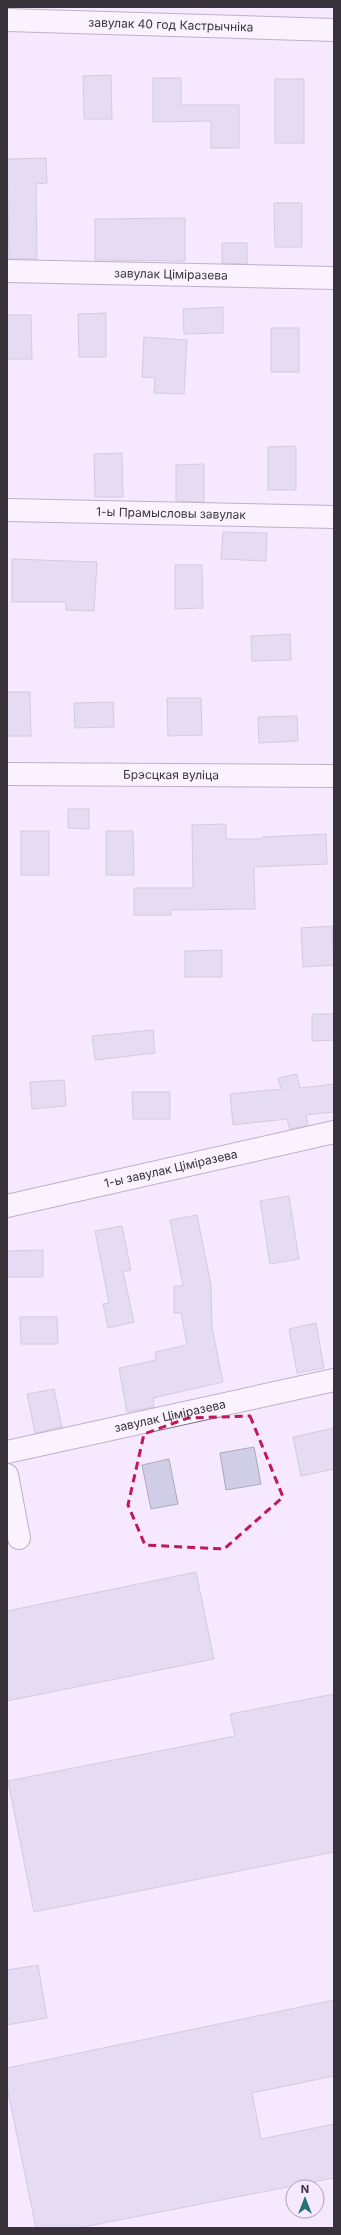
<svg xmlns="http://www.w3.org/2000/svg" width="341" height="2235" font-family="Inter,sans-serif">
  <style>
    .building { fill: #d0cee6; stroke: #aaa8bf }
    .lines { fill: none; stroke-linecap: round; stroke-linejoin: round }
    .street-casing { stroke: #7a6e81; stroke-width: 24 }
    .street { stroke: #fff; stroke-width: 22 }
    .marked { fill: none; stroke: #c2185b; stroke-width: 3; stroke-dasharray: 8 5; stroke-linejoin: round }
    .labels { text-anchor: middle; stroke-width: 3; stroke-linejoin: round; paint-order: stroke }
    .street-label { font-size: 12px; fill: #38333b; stroke: #f6e8ff }
  </style>
  <rect width="100%" height="100%" fill="#f6e8ff"/>
  <g class="building">
    <polygon points="111,75 112,119 84,119 83,76"/>
    <polygon points="153,78 181,78 181,105 239,105 239,148 211,148 211,121 153,122"/>
    <rect x="275" y="79" width="29" height="64"/>
    <polygon points="46,158 47,183 36,184 37,259 9,259 7,159"/>
    <polygon points="274,203 302,203 302,247 275,247"/>
    <polygon points="185,218 185,261 95,260 95,219"/>
    <polygon points="222,243 247,243 247,264 222,263"/>
    <polygon points="223,307 223,333 184,334 183,309"/>
    <polygon points="106,313 106,357 79,357 78,314"/>
    <polygon points="7,315 31,315 32,359 7,359"/>
    <rect x="271" y="328" width="28" height="44"/>
    <polygon points="144,337 187,340 184,394 154,393 155,378 142,377"/>
    <polygon points="296,446 296,490 268,490 268,447"/>
    <polygon points="122,453 123,497 95,497 94,454"/>
    <polygon points="204,464 204,502 176,501 176,465"/>
    <polygon points="223,532 267,533 266,561 221,559"/>
    <polygon points="12,559 97,562 94,611 66,610 66,602 12,602"/>
    <polygon points="175,565 202,565 203,608 175,609"/>
    <polygon points="290,634 291,660 252,661 251,636"/>
    <polygon points="7,692 30,692 31,736 7,736"/>
    <polygon points="167,698 201,698 202,735 168,736"/>
    <polygon points="113,702 114,727 75,728 74,703"/>
    <polygon points="297,716 298,741 259,743 258,717"/>
    <polygon points="68,809 89,809 89,829 68,828"/>
    <polygon points="226,824 226,839 262,839 262,837 326,834 327,864 254,867 255,909 171,910 171,915 134,915 134,888 193,888 192,825"/>
    <rect x="21" y="831" width="28" height="44"/>
    <polygon points="106,831 133,831 134,875 106,875"/>
    <polygon points="332,926 334,965 303,967 301,928"/>
    <polygon points="222,950 222,977 185,977 185,951"/>
    <polygon points="312,1014 334,1014 334,1040 312,1041"/>
    <polygon points="153,1030 155,1053 95,1060 92,1036"/>
    <polygon points="297,1074 300,1088 334,1084 334,1112 306,1115 308,1125 290,1129 287,1119 233,1125 230,1094 281,1089 278,1078"/>
    <polygon points="64,1080 66,1106 32,1109 30,1082"/>
    <polygon points="132,1092 170,1092 170,1119 133,1119"/>
    <polygon points="289,1196 299,1259 270,1264 260,1201"/>
    <polygon points="197,1215 211,1285 212,1327 223,1382 153,1398 154,1407 127,1412 119,1368 156,1360 155,1352 187,1345 181,1313 174,1313 174,1286 183,1286 170,1220"/>
    <polygon points="122,1226 131,1270 123,1272 134,1322 108,1328 103,1304 109,1303 95,1231"/>
    <polygon points="43,1250 43,1277 7,1277 7,1251"/>
    <polygon points="20,1317 57,1317 58,1344 21,1344"/>
    <polygon points="316,1323 324,1368 297,1373 289,1329"/>
    <polygon points="54,1389 62,1427 35,1433 27,1394"/>
    <polygon points="334,1428 334,1469 301,1476 293,1437"/>
    <polygon points="254,1447 261,1484 226,1490 220,1453"/>
    <polygon points="169,1459 178,1504 151,1509 142,1465"/>
    <polygon points="196,1572 214,1659 7,1701 7,1611"/>
    <polygon points="334,1694 334,1852 34,1912 8,1781 235,1736 230,1714"/>
    <polygon points="38,1965 47,2018 7,2025 7,1970"/>
    <polygon points="334,2000 334,2076 252,2093 261,2139 334,2124 334,2178 78,2228 36,2228 7,2087 7,2068"/>
  </g>
  <g class="lines">
    <defs>
      <g id="street">
        <path id="s1" d="M7,20L334,30"/>
        <path id="s2" d="M7,271L334,278"/>
        <path id="s3" d="M7,510L334,517"/>
        <path id="s4" d="M7,774L334,776"/>
        <path id="s5" d="M7,1206L334,1132"/>
        <path id="s6" d="M7,1452L334,1380"/>
        <polyline points="7,1475 19,1538"/>
      </g>
    </defs>
    <use href="#street" class="street-casing"/>
    <use href="#street" class="street"/>
  </g>
  <path d="M0 0H341V2235H0ZM250,1416L283,1497L224,1549L145,1545L128,1505L144,1434L188,1418Z" fill="#f6e8ff" fill-opacity=".55" fill-rule="evenodd"/>
  <path class="marked" d="M250,1416L283,1497L224,1549L145,1545L128,1505L144,1434L188,1418Z"/>
  <g class="labels">
    <g class="street-label">
      <text dy="4" stroke="none"><textPath href="#s1" startOffset="164">завулак 40 год Кастрычніка</textPath></text>
      <text dy="4" stroke="none"><textPath href="#s2" startOffset="164">завулак Ціміразева</textPath></text>
      <text dy="4" stroke="none"><textPath href="#s3" startOffset="164">1-ы Прамысловы завулак</textPath></text>
      <text dy="4" stroke="none"><textPath href="#s4" startOffset="164">Брэсцкая вуліца</textPath></text>
      <text dy="4" stroke="none"><textPath href="#s5" startOffset="168">1-ы завулак Ціміразева</textPath></text>
      <text dy="4" stroke="none"><textPath href="#s6" startOffset="167">завулак Ціміразева</textPath></text>
    </g>
  </g>
  <rect width="341" height="2235" fill="none" stroke="#38333b" stroke-width="16"/>
  <g transform="translate(305 2199)"><circle r="19" fill="#f6e8ff" stroke="#aaa0b1"/>
  <path d="M0-3L7 15L0 10L-7 15Z" fill="#277275"/>
  <text y="-6" font-size="11" font-weight="bold" text-anchor="middle" fill="#38333b">N</text>
  </g>
</svg>
